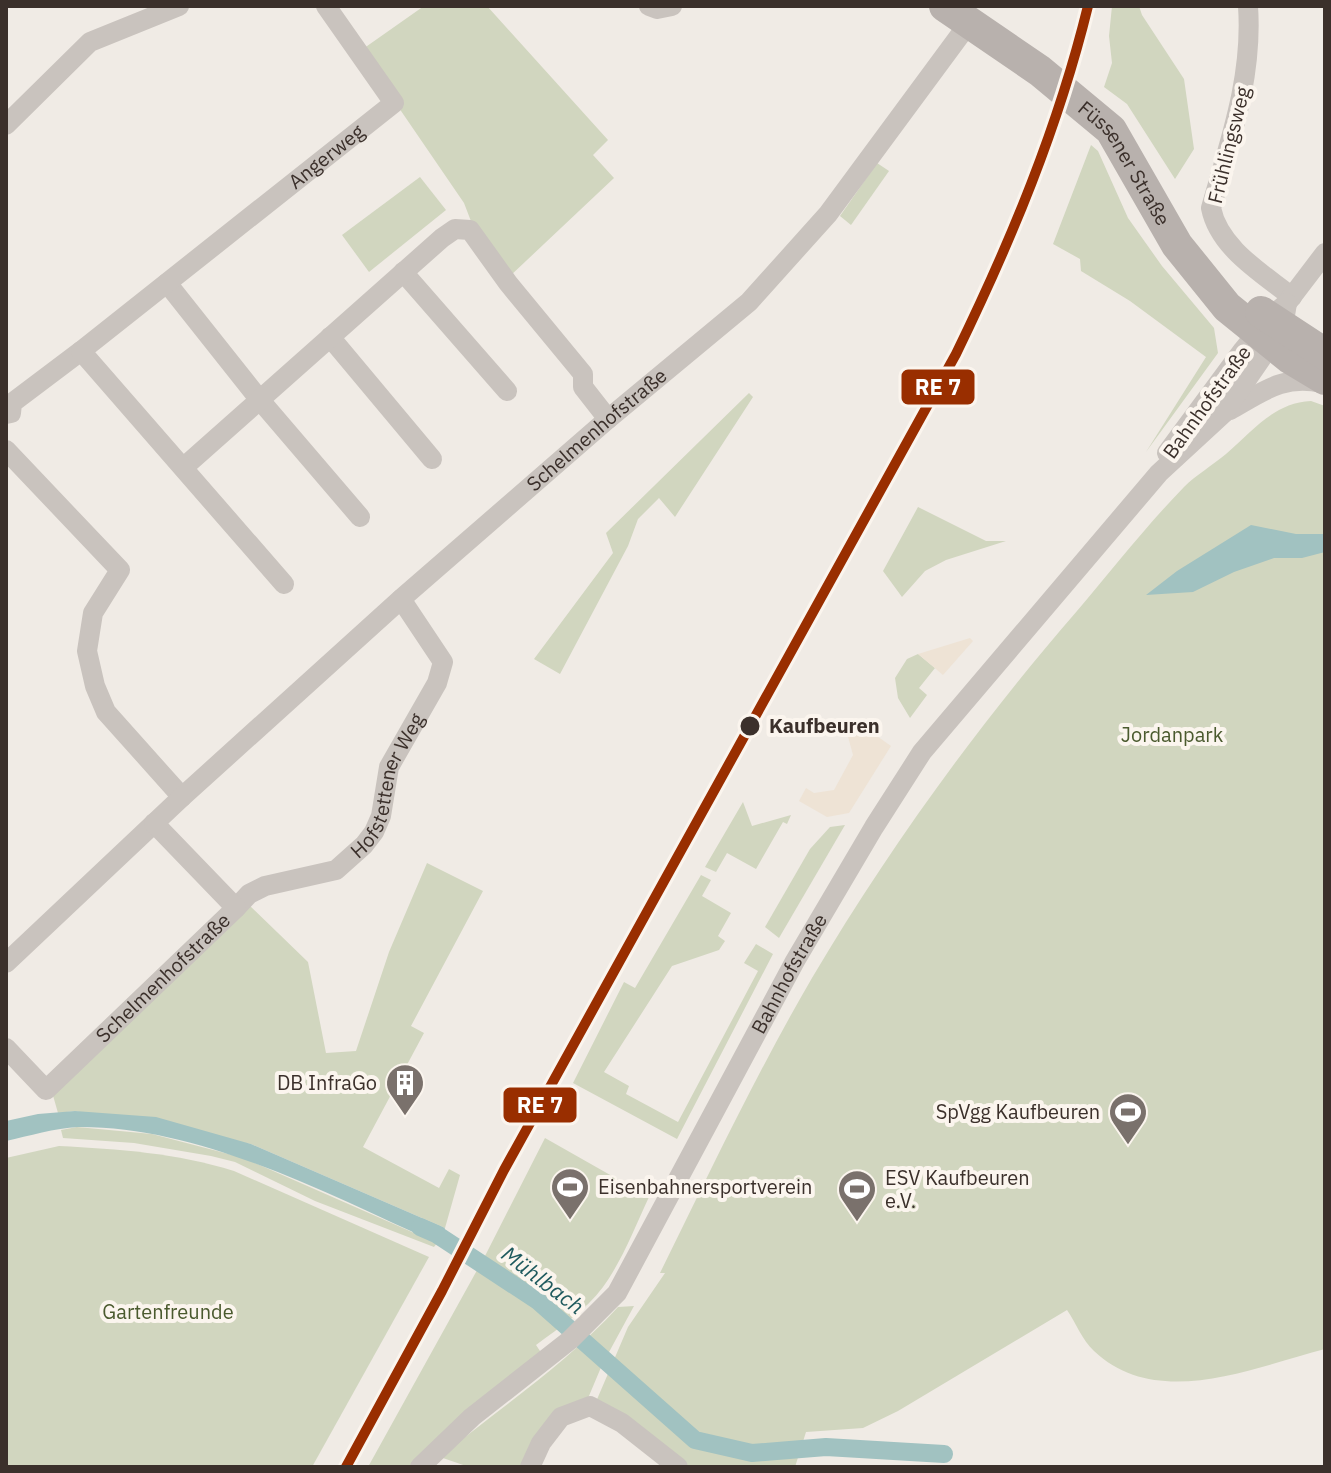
<svg xmlns="http://www.w3.org/2000/svg" width="1331" height="1473" font-family="'IBM Plex Sans',sans-serif">
  <style>
    .green { fill: #d1d6bf }
    .plaza { fill: #eee3d5 }
    .water { fill: #a1c2c1 }
    .lines { fill: none; stroke-linecap: round; stroke-linejoin: round }
    .canal { stroke: #a1c2c1; stroke-width: 18 }
    .minor { stroke: #c9c3be; stroke-width: 20 }
    .primary { stroke: #b8b1ad; stroke-width: 32 }
    .rail-1-casing { stroke: #fbf5ee; stroke-width: 16 }
    .rail-1 { stroke: #992e00; stroke-width: 10 }
    .stop-dot { fill: #3b302b; stroke: #fbf5ee; stroke-width: 3 }
    .labels { text-anchor: middle; stroke-width: 8; stroke-linejoin: round; paint-order: stroke }
    .street-label { font-size: 20px; fill: #3b302b; stroke: #fbf5ee }
    .stop-label { font-size: 20px; font-weight: bold; fill: #3b302b; stroke: #fbf5ee; text-anchor: start }
    .park-label { font-size: 20px; fill: #4a5a2e; stroke: #fbf5ee }
    .poi-label { font-size: 20px; fill: #3b302b; stroke: #fbf5ee; text-anchor: end }
    .water-label { font-size: 22px; font-style: italic; fill: #1f5a5e; stroke: #fbf5ee }
    .line-badge { stroke: #fbf5ee; stroke-width: 3 }
    .badge-label { font-size: 22px; text-anchor: middle; font-weight: bold; fill: #fff }
  </style>
  <rect width="100%" height="100%" fill="#f0ebe5"/>
  <g class="green">
    <polygon points="424,6 487,6 608,140 593,155 614,178 509,277 474,229 464,203 360,51"/>
    <polygon points="1112,6 1139,6 1142,15 1184,79 1194,149 1175,179 1127,104 1104,87 1112,63 1109,36"/>
    <polygon points="1091,145 1098,151 1128,218 1162,266 1214,328 1218,353 1146,452 1206,357 1130,301 1081,271 1080,259 1053,244"/>
    <polygon points="877,163 889,171 851,225 840,216"/>
    <polygon points="420,177 446,210 369,272 342,235"/>
    <polygon points="749,393 753,397 675,517 659,498 638,519 628,546 560,674 534,659 613,553 606,533"/>
    <path d="M1311,401L1325,406V1349C1254,1367 1157,1411 1094,1351C1082,1340 1076,1323 1067,1310L898,1411L863,1428L806,1432L795,1467H693L682,1463L595,1404L628,1327L665,1273H660C709,1174 756,1074 812,978C889,848 978,725 1077,611C1112,570 1146,526 1184,487C1196,475 1213,465 1226,454C1253,431 1273,403 1311,401Z"/>
    <polygon points="918,507 986,541 1006,541 946,560 925,571 902,597 883,571"/>
    <polygon points="918,654 935,668 919,688 927,695 910,718 898,698 895,678 907,659"/>
    <polygon points="743,802 752,826 791,815 787,824 783,822 756,869 727,853 716,872 705,867"/>
    <polygon points="845,825 779,938 765,927 810,849 830,827"/>
    <polygon points="427,863 483,891 411,1026 424,1033 363,1147 439,1188 449,1169 460,1175 445,1228 251,1144 75,1111 58,1113 52,1092 248,904 308,962 326,1053 356,1051 389,952"/>
    <polygon points="701,875 711,880 702,896 731,913 718,936 725,941 719,950 672,966 604,1072 629,1086 626,1094 678,1122 758,971 744,963 756,944 773,954 677,1139 573,1083 624,982 635,988"/>
    <polygon points="77,1127 152,1134 244,1158 437,1243 434,1247 315,1201 235,1162 211,1156 134,1143 63,1138 61,1130"/>
    <path d="M545,1138L649,1197C635,1227 622,1261 603,1287C585,1311 560,1327 536,1345L542,1354L411,1467H368L486,1254Z"/>
    <path d="M59,1146C118,1149 177,1153 234,1171L429,1257L312,1467H6V1158Z"/>
    <path d="M634,1306L602,1365L586,1403L526,1467H469L440,1457C500,1408 565,1365 618,1307Z"/>
  </g>
  <g class="plaza">
    <polygon points="970,638 973,641 943,675 918,654"/>
    <polygon points="864,727 891,746 849,813 827,817 799,801 806,788 814,793 834,790 853,755 847,733"/>
  </g>
  <g class="water">
    <polygon points="1251,525 1296,534 1325,534 1325,552 1302,558 1274,558 1234,572 1193,592 1146,595 1177,571"/>
    <path d="M75,1111L156,1117L251,1144L445,1228L437,1243C327,1194 201,1126 78,1127C55,1128 29,1136 6,1141V1121L38,1114Z"/>
  </g>
  <g class="lines">
    <polyline class="canal" points="420,1227 436,1234 538,1301 695,1440 752,1453 826,1447 944,1454"/>
    <g class="minor">
      <polyline points="649,6 657,9 672,6"/>
      <path d="M1248,6C1253,77 1230,141 1211,208C1219,248 1262,273 1292,297"/>
      <polyline points="6,125 90,42 179,6"/>
      <polyline points="403,272 507,391"/>
      <polyline points="167,283 259,399 360,517"/>
      <polyline points="330,337 432,459"/>
      <path d="M1230,410C1262,392 1284,374 1322,383"/>
      <polyline points="6,414 11,413 12,403 81,351"/>
      <polyline points="6,450 120,570 93,613 87,651 95,686 106,712 182,797"/>
      <polyline points="1167,453 1243,350 1269,318 1287,303 1325,253"/>
      <polyline points="184,467 442,238 455,229 470,230 508,283 583,374 583,387 608,419"/>
      <path id="s1" d="M284,584L81,351L394,103L326,6"/>
      <path id="s2" d="M236,908L249,894L265,886L336,870L364,845L374,832L381,816L389,767L437,683L443,662L401,599"/>
      <path id="s3" d="M6,963L182,797L401,599L608,419L749,302L828,214L969,23"/>
      <path id="s4" d="M6,1048L46,1090L236,908L154,823"/>
      <path id="s5" d="M420,1467L472,1417L570,1340L617,1293L795,961L874,827L922,752L1159,473L1223,414L1283,327L1287,303"/>
      <polyline points="530,1467 541,1443 561,1417 590,1406 622,1423 678,1467"/>
    </g>
    <g class="primary">
      <path id="s6" d="M945,6L1040,71L1111,130L1177,245L1227,307L1290,358L1325,379"/>
      <polyline points="1261,312 1325,354"/>
    </g>
    <defs>
      <path id="rail-1" d="M346,1467L442,1291L504,1170L956,354C1011,241 1058,128 1088,6"/>
    </defs>
    <use href="#rail-1" class="rail-1-casing"/>
    <use href="#rail-1" class="rail-1"/>
  </g>
  <defs>
    <symbol id="building-pin" viewBox="-11 -11 22 30"><path d="M0 17L-7.5 6A9.5 9.5 0 1 1 7.5 6Z" fill="#7a716c" stroke="#fbf5ee"/><path d="M-4-6H4V6H1V3H-1V6H-4ZM-2.5-4.3h1.7v1.8h-1.7ZM.8-4.3h1.7v1.8H.8ZM-2.5-1h1.7V.8h-1.7ZM.8-1h1.7V.8H.8Z" fill="#fff"/></symbol>
    <symbol id="stadium-pin" viewBox="-11 -11 22 30"><path d="M0 17L-7.5 6A9.5 9.5 0 1 1 7.5 6Z" fill="#7a716c" stroke="#fbf5ee"/><path d="M0-5a6.5 5 0 1 0 0 10a6.5 5 0 1 0 0-10ZM-3.5-1.8h7v3.6h-7Z" fill="#fff"/></symbol>
  </defs>
  <g fill-rule="evenodd">
    <use href="#building-pin" x="383" y="1061" width="44" height="60"/>
    <use href="#stadium-pin" x="1106" y="1090" width="44" height="60"/>
    <use href="#stadium-pin" x="548" y="1165" width="44" height="60"/>
    <use href="#stadium-pin" x="835" y="1167" width="44" height="60"/>
  </g>
  <circle class="stop-dot" cx="750" cy="726" r="11"/>
  <g class="labels">
    <g class="street-label">
      <text transform="translate(1229 145) rotate(-76)" y="7">Frühlingsweg</text>
      <text dy="7" stroke="none"><textPath href="#s1" startOffset="622">Angerweg</textPath></text>
      <text dy="7" stroke="none"><textPath href="#s6" startOffset="242">Füssener Straße</textPath></text>
      <text transform="translate(1207 402) rotate(-54)" y="7">Bahnhofstraße</text>
      <text dy="7" stroke="none"><textPath href="#s3" startOffset="796">Schelmenhofstraße</textPath></text>
      <text dy="7" stroke="none"><textPath href="#s2" startOffset="212">Hofstettener Weg</textPath></text>
      <text dy="7" stroke="none"><textPath href="#s5" startOffset="626">Bahnhofstraße</textPath></text>
      <text dy="7" stroke="none"><textPath href="#s4" startOffset="220">Schelmenhofstraße</textPath></text>
    </g>
    <g class="stop-label">
      <text x="769" y="733">Kaufbeuren</text>
    </g>
    <g class="park-label">
      <text x="1172" y="742">Jordanpark</text>
      <text x="168" y="1319">Gartenfreunde</text>
    </g>
    <g class="poi-label">
      <text x="377" y="1090">DB InfraGo</text>
      <text x="1100" y="1119">SpVgg Kaufbeuren</text>
      <text x="885" y="1185" text-anchor="start">ESV Kaufbeuren<tspan x="885" dy="23">e.V.</tspan></text>
      <text x="598" y="1194" text-anchor="start">Eisenbahnersportverein</text>
    </g>
    <g class="water-label">
      <text transform="translate(543 1280) rotate(37)" y="8">Mühlbach</text>
    </g>
  </g>
  <g class="line-badge">
    <rect x="900" y="368" width="76" height="38" rx="8" fill="#992e00"/>
    <rect x="502" y="1086" width="76" height="38" rx="8" fill="#992e00"/>
  </g>
  <g class="badge-label">
    <text x="938" y="395">RE 7</text>
    <text x="540" y="1113">RE 7</text>
  </g>
  <rect width="1331" height="1473" fill="none" stroke="#3b302b" stroke-width="16"/>
</svg>
